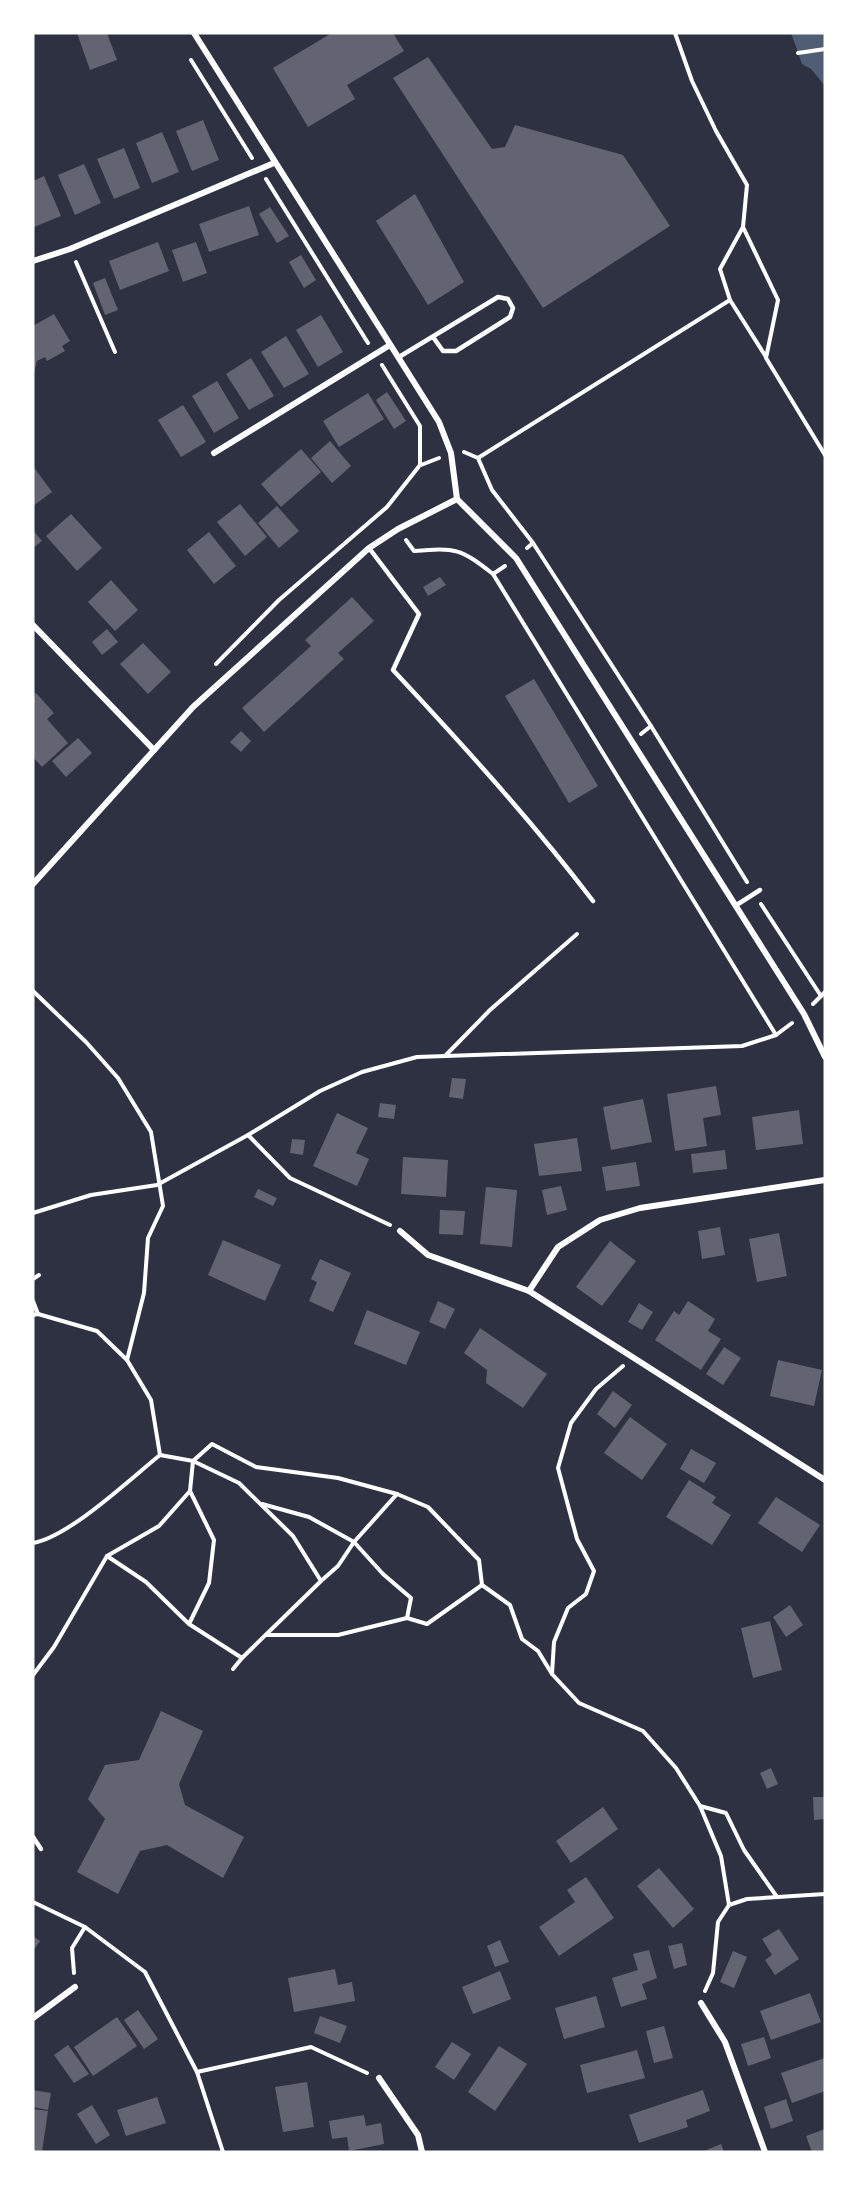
<svg xmlns="http://www.w3.org/2000/svg" width="858" height="2185" font-family="'Alegreya Sans',sans-serif">
  <style>
    .water { fill: #4f5d75 }
    .building { fill: #626471 }
    .lines { fill: none; stroke-linecap: round; stroke-linejoin: round }
    .path { stroke: #fff; stroke-width: 4 }
    .service { stroke: #fff; stroke-width: 4.5 }
    .minor { stroke: #fff; stroke-width: 6 }
  </style>
  <rect width="100%" height="100%" fill="#2d3142"/>
  <polygon class="water" points="791,33 825,33 825,86 811,69 802,64"/>
  <g class="building">
    <polygon points="77,33 107,33 117,60 90,70"/>
    <polygon points="332,33 393,33 404,51 347,85 355,99 308,127 273,68"/>
    <polygon points="428,57 492,149 505,147 515,125 623,155 670,226 543,308 393,78"/>
    <polygon points="203,120 219,160 192,171 176,131"/>
    <polygon points="162,132 179,172 152,183 136,143"/>
    <polygon points="124,148 140,188 114,199 97,159"/>
    <polygon points="84,164 101,203 75,215 58,175"/>
    <polygon points="44,176 61,216 34,227 33,181"/>
    <polygon points="415,194 464,282 428,305 376,221"/>
    <polygon points="249,206 259,235 209,252 199,224"/>
    <polygon points="270,207 289,236 277,243 259,214"/>
    <polygon points="158,242 169,271 120,290 109,261"/>
    <polygon points="196,242 207,273 183,282 172,250"/>
    <polygon points="301,255 316,280 304,288 289,262"/>
    <polygon points="105,278 118,310 105,315 93,283"/>
    <polygon points="54,314 70,341 62,346 65,351 47,361 45,357 37,361 33,377 33,326"/>
    <polygon points="321,315 343,352 318,367 296,330"/>
    <polygon points="286,336 309,374 284,388 261,352"/>
    <polygon points="251,358 274,396 249,410 226,374"/>
    <polygon points="217,381 239,418 214,433 192,396"/>
    <polygon points="387,392 406,421 394,429 376,400"/>
    <polygon points="368,393 384,419 339,447 323,421"/>
    <polygon points="183,405 206,442 181,457 158,420"/>
    <polygon points="330,441 351,466 332,483 311,458"/>
    <polygon points="301,449 321,472 281,507 261,484"/>
    <polygon points="33,466 52,492 33,506"/>
    <polygon points="240,504 267,537 245,556 217,522"/>
    <polygon points="277,506 299,531 279,548 258,523"/>
    <polygon points="71,514 102,548 77,571 46,536"/>
    <polygon points="33,530 42,541 33,548"/>
    <polygon points="209,532 236,566 214,584 187,550"/>
    <polygon points="440,577 446,585 428,596 423,587"/>
    <polygon points="111,580 138,610 115,631 88,602"/>
    <polygon points="352,597 374,621 338,653 344,659 264,732 242,708 311,646 305,640"/>
    <polygon points="107,629 118,642 102,655 92,642"/>
    <polygon points="143,643 171,672 148,694 120,664"/>
    <polygon points="534,679 598,786 569,803 505,696"/>
    <polygon points="36,693 54,713 47,719 68,743 42,767 33,757 33,695"/>
    <polygon points="241,731 251,741 241,752 230,742"/>
    <polygon points="78,738 92,753 66,777 52,761"/>
    <polygon points="452,1078 466,1079 463,1099 449,1097"/>
    <polygon points="716,1086 721,1115 703,1118 707,1146 675,1151 667,1094"/>
    <polygon points="643,1099 652,1142 611,1150 603,1107"/>
    <polygon points="380,1103 396,1105 394,1119 378,1117"/>
    <polygon points="799,1110 803,1144 756,1150 752,1117"/>
    <polygon points="337,1113 368,1128 356,1153 369,1159 357,1186 313,1166"/>
    <polygon points="577,1138 582,1171 539,1176 534,1144"/>
    <polygon points="292,1139 305,1140 303,1155 290,1153"/>
    <polygon points="725,1150 727,1169 693,1173 691,1154"/>
    <polygon points="403,1157 448,1160 446,1197 401,1194"/>
    <polygon points="636,1162 640,1186 606,1191 602,1167"/>
    <polygon points="561,1186 567,1210 547,1215 542,1190"/>
    <polygon points="486,1187 517,1190 512,1247 480,1244"/>
    <polygon points="258,1189 277,1198 273,1206 254,1197"/>
    <polygon points="440,1210 465,1211 463,1235 439,1234"/>
    <polygon points="720,1227 725,1255 702,1259 698,1231"/>
    <polygon points="779,1233 787,1276 757,1282 749,1239"/>
    <polygon points="223,1240 281,1265 265,1301 208,1275"/>
    <polygon points="610,1241 636,1261 602,1306 576,1287"/>
    <polygon points="320,1259 351,1273 333,1312 309,1301 317,1282 311,1279"/>
    <polygon points="438,1301 455,1309 445,1329 429,1322"/>
    <polygon points="688,1301 715,1319 708,1331 721,1339 701,1370 655,1340 674,1311 679,1315"/>
    <polygon points="639,1303 653,1312 642,1330 628,1322"/>
    <polygon points="367,1310 420,1332 406,1365 354,1344"/>
    <polygon points="480,1328 547,1374 523,1408 486,1383 487,1370 464,1353"/>
    <polygon points="724,1347 741,1358 723,1385 706,1374"/>
    <polygon points="778,1360 822,1370 814,1406 770,1396"/>
    <polygon points="613,1391 632,1405 615,1428 597,1414"/>
    <polygon points="630,1417 667,1444 642,1480 604,1453"/>
    <polygon points="691,1449 716,1463 704,1483 680,1469"/>
    <polygon points="689,1480 716,1497 712,1503 731,1515 712,1545 666,1517"/>
    <polygon points="776,1497 820,1525 802,1552 758,1523"/>
    <polygon points="790,1605 803,1625 786,1637 773,1617"/>
    <polygon points="770,1621 782,1670 753,1678 741,1628"/>
    <polygon points="161,1711 203,1731 179,1784 185,1805 244,1837 223,1878 167,1845 140,1851 118,1894 77,1872 105,1819 88,1799 105,1765 139,1760"/>
    <polygon points="771,1768 778,1784 767,1789 760,1773"/>
    <polygon points="813,1797 825,1797 825,1819 814,1820"/>
    <polygon points="603,1807 618,1829 571,1863 556,1841"/>
    <polygon points="659,1868 694,1909 673,1928 637,1886"/>
    <polygon points="586,1877 614,1918 559,1956 539,1927 575,1902 567,1890"/>
    <polygon points="779,1929 799,1959 775,1975 765,1960 772,1955 762,1939"/>
    <polygon points="33,1936 40,1941 33,1951"/>
    <polygon points="500,1940 509,1962 495,1967 487,1946"/>
    <polygon points="682,1943 687,1965 674,1969 668,1946"/>
    <polygon points="649,1950 657,1978 642,1984 647,1999 621,2007 612,1978 638,1970 633,1954"/>
    <polygon points="733,1951 747,1957 734,1988 720,1982"/>
    <polygon points="335,1969 338,1985 352,1982 355,2001 294,2012 288,1978"/>
    <polygon points="500,1971 511,1999 473,2014 462,1987"/>
    <polygon points="810,1993 821,2022 771,2040 760,2011"/>
    <polygon points="596,1996 605,2027 564,2039 555,2008"/>
    <polygon points="138,2010 158,2039 144,2049 124,2020"/>
    <polygon points="320,2016 347,2026 340,2043 314,2033"/>
    <polygon points="117,2017 137,2046 93,2076 74,2047"/>
    <polygon points="664,2026 673,2058 654,2063 646,2031"/>
    <polygon points="764,2037 771,2058 748,2066 741,2044"/>
    <polygon points="452,2042 471,2054 454,2080 435,2067"/>
    <polygon points="68,2045 89,2074 74,2083 54,2055"/>
    <polygon points="499,2046 527,2064 495,2111 468,2092"/>
    <polygon points="637,2050 645,2078 587,2093 580,2065"/>
    <polygon points="825,2058 825,2091 792,2103 781,2073"/>
    <polygon points="307,2082 314,2127 283,2132 275,2087"/>
    <polygon points="33,2090 51,2093 48,2110 33,2107"/>
    <polygon points="703,2090 710,2111 686,2120 688,2127 639,2143 629,2115"/>
    <polygon points="157,2097 166,2123 126,2136 117,2110"/>
    <polygon points="786,2099 793,2121 771,2129 764,2107"/>
    <polygon points="92,2105 110,2135 96,2144 77,2114"/>
    <polygon points="33,2109 48,2111 42,2152 33,2152"/>
    <polygon points="364,2115 366,2126 381,2123 384,2144 349,2151 347,2137 332,2139 329,2121"/>
    <polygon points="825,2129 825,2152 812,2152 806,2136"/>
    <polygon points="721,2144 724,2152 702,2152"/>
  </g>
  <g class="lines">
    <g class="path">
      <polyline points="675,33 692,81 716,131 747,185 743,227 778,300 766,358 825,455"/>
      <polyline points="798,53 825,49"/>
      <polyline points="191,60 252,158"/>
      <polyline points="266,179 368,343"/>
      <polyline points="743,227 720,269 730,300 766,357"/>
      <polyline points="76,262 115,352"/>
      <polyline points="464,452 478,458 730,300"/>
      <polyline points="478,458 492,490 533,543 527,548"/>
      <polyline points="421,465 439,458"/>
      <path d="M406,540L414,551C456,547 461,549 493,574L776,1035"/>
      <polyline points="533,543 651,726 641,734"/>
      <polyline points="493,574 505,566"/>
      <polyline points="216,664 279,600 387,507 420,465 420,426 382,365"/>
      <polyline points="651,726 747,882"/>
      <polyline points="761,904 821,996"/>
      <polyline points="33,991 86,1042 118,1078 151,1132 163,1206 148,1238 144,1293 127,1360"/>
      <polyline points="813,1004 825,992"/>
      <polyline points="446,1055 490,1010 577,934"/>
      <polyline points="248,1135 290,1178 390,1225"/>
      <polyline points="33,1213 91,1195 157,1185 248,1135 320,1091 362,1072 417,1057 742,1046 776,1035 792,1023"/>
      <polyline points="33,1279 39,1275"/>
      <polyline points="33,1301 38,1314"/>
      <polyline points="33,1315 38,1314 97,1331 127,1360 151,1400 160,1455"/>
      <polyline points="397,1494 354,1542 383,1574 411,1598 407,1618"/>
      <polyline points="262,1504 309,1517 354,1542 338,1566 321,1581"/>
      <path d="M33,1543C69,1537 130,1479 160,1455L193,1461L212,1444L256,1467L338,1478L397,1494L428,1507L479,1560L482,1585L510,1605L522,1639L538,1651L552,1674L579,1703L643,1731L676,1768L700,1806L726,1813L744,1850L777,1897"/>
      <polyline points="107,1556 159,1526 190,1491"/>
      <polyline points="266,1635 338,1635 407,1618 427,1624 482,1585"/>
      <polyline points="233,1669 242,1658"/>
      <polyline points="552,1674 554,1642 568,1608 586,1594 594,1571 577,1539 558,1468 571,1423 596,1389 623,1366"/>
      <polyline points="33,1675 54,1647 107,1556 146,1582 189,1624 242,1658 321,1581 293,1536 239,1483 193,1461 190,1491 214,1540 209,1583 189,1624"/>
      <polyline points="700,1806 721,1856 729,1905"/>
      <polyline points="33,1902 85,1927 145,1972 197,2072 223,2152"/>
      <polyline points="74,1973 72,1948 85,1927"/>
      <polyline points="705,1991 713,1973 718,1922 729,1905 747,1899 825,1894"/>
      <polyline points="197,2072 311,2047 367,2073"/>
    </g>
    <g class="service">
      <polyline points="399,357 498,297 508,299 513,308 510,317 456,351 443,351 433,337"/>
      <path d="M369,548L419,614L393,670C463,745 531,820 593,901"/>
      <polyline points="735,906 760,890"/>
      <polyline points="33,1837 41,1849"/>
    </g>
    <g class="minor">
      <polyline points="194,33 439,422 451,453 457,499 516,558 804,1014 825,1057"/>
      <polyline points="33,261 70,249 274,163"/>
      <polyline points="214,453 390,345"/>
      <polyline points="33,625 154,750"/>
      <polyline points="33,884 193,707 369,548 398,529 457,499"/>
      <polyline points="400,1231 428,1255 529,1291 558,1247 600,1220 640,1208 825,1180"/>
      <polyline points="529,1291 825,1480"/>
      <polyline points="701,2003 725,2042 765,2152"/>
      <polyline points="33,2018 75,1987"/>
      <polyline points="379,2078 418,2135 422,2152"/>
    </g>
  </g>
  <rect width="858" height="2185" fill="none" stroke="#ffffff" stroke-width="69"/>
</svg>
